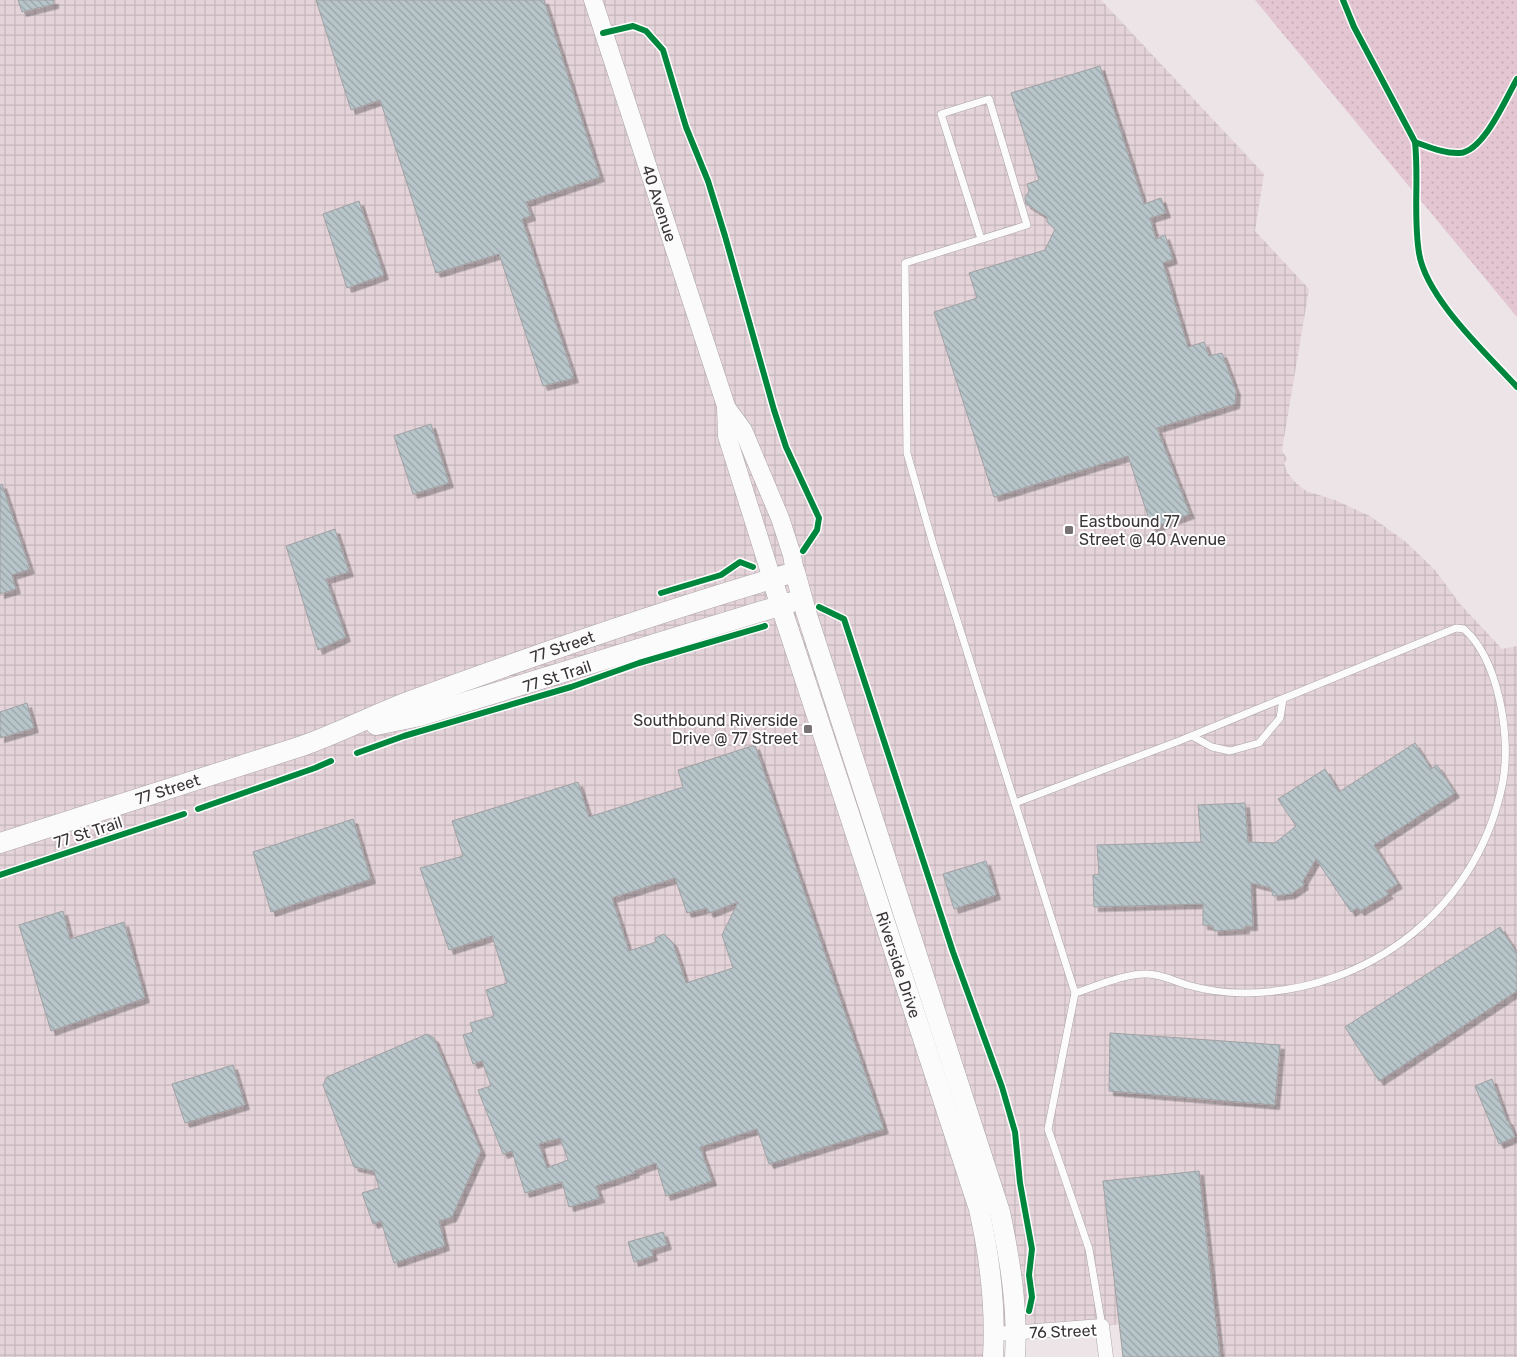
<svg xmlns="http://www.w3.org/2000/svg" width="1517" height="1357" font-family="Rubik,sans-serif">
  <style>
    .industrial { fill: url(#industrial-grid) }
    .park { fill: url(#park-dots) }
    .building { fill: url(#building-back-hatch); stroke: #a2a1a3; fill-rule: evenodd; filter: url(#shadow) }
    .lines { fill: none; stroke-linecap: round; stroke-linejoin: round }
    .service-casing { stroke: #aca6a8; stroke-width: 8 }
    .minor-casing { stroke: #aca6a8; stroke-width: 15 }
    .tertiary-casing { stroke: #aca6a8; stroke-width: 19 }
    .secondary-casing { stroke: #aca6a8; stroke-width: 21 }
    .service { stroke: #fcfbfb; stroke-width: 7 }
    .minor { stroke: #fcfbfb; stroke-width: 14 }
    .tertiary { stroke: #fcfbfb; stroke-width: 18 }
    .secondary { stroke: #fcfbfb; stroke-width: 20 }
    .cycleway-casing { stroke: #fff; stroke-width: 9 }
    .cycleway { stroke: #00873e; stroke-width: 6 }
    .poi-dot { fill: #787275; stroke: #fff; stroke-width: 2 }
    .labels { text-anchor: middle; stroke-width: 4; stroke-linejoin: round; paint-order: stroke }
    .street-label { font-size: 16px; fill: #3a3537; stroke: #fff }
    .poi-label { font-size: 16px; fill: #3a3537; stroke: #fff; text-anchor: start }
  </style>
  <defs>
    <pattern id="industrial-grid" width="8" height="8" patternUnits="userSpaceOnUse" patternTransform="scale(1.25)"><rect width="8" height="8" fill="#e4d4da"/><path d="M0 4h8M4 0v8" fill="none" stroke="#c4b7bc"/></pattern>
    <pattern id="park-dots" width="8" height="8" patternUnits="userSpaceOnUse" patternTransform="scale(1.25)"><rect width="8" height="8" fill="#e4c6d2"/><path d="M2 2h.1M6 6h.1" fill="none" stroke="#c4abb5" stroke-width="1.8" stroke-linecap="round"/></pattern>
    <pattern id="building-back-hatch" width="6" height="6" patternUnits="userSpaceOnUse" patternTransform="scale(1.25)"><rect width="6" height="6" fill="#b8c6cb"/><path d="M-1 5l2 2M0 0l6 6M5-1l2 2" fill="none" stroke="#97a2a6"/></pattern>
    <filter id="shadow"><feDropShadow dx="4.5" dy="4.5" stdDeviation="0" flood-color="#0004"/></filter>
  </defs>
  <rect width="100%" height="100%" fill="#ece4e7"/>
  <polygon class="industrial" points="0,0 1101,0 1264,174 1255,231 1309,289 1282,450 1287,459 1284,463 1287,472 1295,482 1306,491 1335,500 1370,516 1406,542 1435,570 1460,604 1502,649 1517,646 1517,1357 1127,1357 1123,1324 995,1334 993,1357 0,1357"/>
  <polygon class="park" points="1255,0 1517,0 1517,317"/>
  <g class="building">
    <polygon points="18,0 54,0 54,4 22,12"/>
    <polygon points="316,0 544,0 600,177 526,202 531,216 522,219 574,378 543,386 499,254 436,273 380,100 351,110"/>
    <polygon points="1100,66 1144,204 1161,198 1166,213 1150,218 1156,239 1165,235 1173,259 1163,263 1188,347 1204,342 1209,356 1222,353 1236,391 1235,404 1157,428 1190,514 1152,528 1128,456 994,497 934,312 977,298 969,273 1045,250 1055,229 1047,222 1047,217 1026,204 1025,198 1029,191 1027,184 1039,180 1011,93"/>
    <polygon points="359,201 384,275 347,288 323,214"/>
    <polygon points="431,424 449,483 413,494 394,436"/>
    <polygon points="2,484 30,569 12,575 16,589 0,594 0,485"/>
    <polygon points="335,529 349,572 326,579 346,637 318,650 286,546"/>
    <polygon points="27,703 34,728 0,738 0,712"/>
    <polygon points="1415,743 1431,769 1437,765 1455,793 1374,845 1398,884 1386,891 1389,894 1360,911 1357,908 1351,912 1316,859 1303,881 1304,885 1291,894 1273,896 1271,888 1251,883 1253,926 1245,926 1245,929 1214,931 1213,926 1203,925 1203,904 1094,907 1093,875 1099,874 1097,845 1201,842 1198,805 1245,803 1248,842 1275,843 1296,826 1278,799 1325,769 1339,792"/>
    <path d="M755,745L884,1129L769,1164L757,1129L700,1147L712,1181L666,1196L656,1163L634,1171L635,1173L596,1186L600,1198L569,1207L562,1182L525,1193L512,1151L503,1154L478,1090L491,1086L482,1061L473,1064L463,1035L473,1032L470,1023L494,1016L486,990L507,983L492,936L449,950L420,868L463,856L452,821L578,782L589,817L683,787L678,770ZM675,878L687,913L707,908L709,913L738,902L722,935L733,968L686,983L673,943L664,934L655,938L656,942L629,951L612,898ZM560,1138L568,1160L547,1168L539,1144Z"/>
    <polygon points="353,819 371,879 271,912 253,852"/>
    <polygon points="986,861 996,895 954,909 943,874"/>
    <polygon points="63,911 70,939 124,922 145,998 51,1031 19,925"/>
    <polygon points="1500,927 1517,953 1517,991 1379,1081 1345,1027"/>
    <polygon points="1110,1033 1280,1045 1275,1105 1109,1091"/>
    <polygon points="427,1034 434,1038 481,1151 452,1217 439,1221 445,1246 394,1263 381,1221 373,1224 362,1193 379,1188 374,1171 354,1167 323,1085 327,1077"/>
    <polygon points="233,1065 245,1105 185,1123 172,1084"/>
    <polygon points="1492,1079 1507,1121 1508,1120 1515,1137 1499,1144 1475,1086"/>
    <polygon points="1199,1171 1220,1357 1123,1357 1103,1181"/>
    <polygon points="663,1232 667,1245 651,1250 653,1256 634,1262 628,1242"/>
  </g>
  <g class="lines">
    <defs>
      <g id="service">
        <polyline points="981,239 941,114 989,99 1027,225 905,263 907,453 933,544 1075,993 1048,1129 1089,1249 1102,1326"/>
        <polyline points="1192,736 1212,747 1230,751 1259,743 1280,718 1283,699"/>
        <path d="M1015,803L1179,741L1456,628L1464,629C1499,660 1511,737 1503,781C1479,907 1371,992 1244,993C1225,993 1205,990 1187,985C1174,981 1161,974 1147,974C1127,973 1094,987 1075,993"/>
      </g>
      <polyline id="minor" points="995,1334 1102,1326 1106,1357"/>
      <g id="tertiary">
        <path id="s1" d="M593,0L726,406L727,436L772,579"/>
        <polyline points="726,407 743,430 780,518 792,555 795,572"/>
      </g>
      <g id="secondary">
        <path id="s2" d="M772,579L979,1209C990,1258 996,1306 993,1357"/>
        <polyline points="376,725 420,716 792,602"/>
        <path id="s3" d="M0,843L302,746C339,733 373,715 410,701C537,654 665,610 795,572L806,612L1000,1212C1010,1260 1018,1307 1015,1357"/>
      </g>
    </defs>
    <use href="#service" class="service-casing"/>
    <use href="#minor" class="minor-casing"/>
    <use href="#tertiary" class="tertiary-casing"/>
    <use href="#secondary" class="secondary-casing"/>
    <use href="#service" class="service"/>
    <use href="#minor" class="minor"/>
    <use href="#tertiary" class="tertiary"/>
    <use href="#secondary" class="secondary"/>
    <defs>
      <g id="cycleway">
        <path d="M1343,0L1354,27L1415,142C1419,179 1413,216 1419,253C1426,298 1486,353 1517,387"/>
        <polyline points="603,33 633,26 646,31 663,50 686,127 708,181 725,236 774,410 786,447 819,518 817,530 803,551"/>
        <path d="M1415,142C1429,147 1445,154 1460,153C1484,151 1506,98 1517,79"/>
        <polyline points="661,593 721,575 740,562 753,567"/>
        <polyline points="819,607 844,619 953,952 1002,1087 1015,1132 1020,1183 1032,1249 1029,1275 1032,1297 1029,1311"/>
        <polyline points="357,753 404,736 571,687 639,663 765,626"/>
        <polyline points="198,809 315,768 331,761"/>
        <polyline points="0,875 184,814"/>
      </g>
    </defs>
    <use href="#cycleway" class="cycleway-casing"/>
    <use href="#cycleway" class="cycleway"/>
  </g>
  <g class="poi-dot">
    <rect x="1064" y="525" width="10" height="10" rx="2.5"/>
    <rect x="803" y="724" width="10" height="10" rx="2.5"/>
  </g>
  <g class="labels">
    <g class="street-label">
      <text dy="6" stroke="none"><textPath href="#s1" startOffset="214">40 Avenue</textPath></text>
      <text dy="6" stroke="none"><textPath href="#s3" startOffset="596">77 Street</textPath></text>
      <text transform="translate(557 676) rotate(-18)" y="6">77 St Trail</text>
      <text dy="6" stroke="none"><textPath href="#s3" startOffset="176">77 Street</textPath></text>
      <text transform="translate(88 832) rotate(-18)" y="6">77 St Trail</text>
      <text dy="6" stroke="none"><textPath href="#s2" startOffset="406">Riverside Drive</textPath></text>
      <text transform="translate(1063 1331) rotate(-2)" y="6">76 Street</text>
    </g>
    <g class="poi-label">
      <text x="1079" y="527">Eastbound 77<tspan x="1079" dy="18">Street @ 40 Avenue</tspan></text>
      <text x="798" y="726" text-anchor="end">Southbound Riverside<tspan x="798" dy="18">Drive @ 77 Street</tspan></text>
    </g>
  </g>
</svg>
